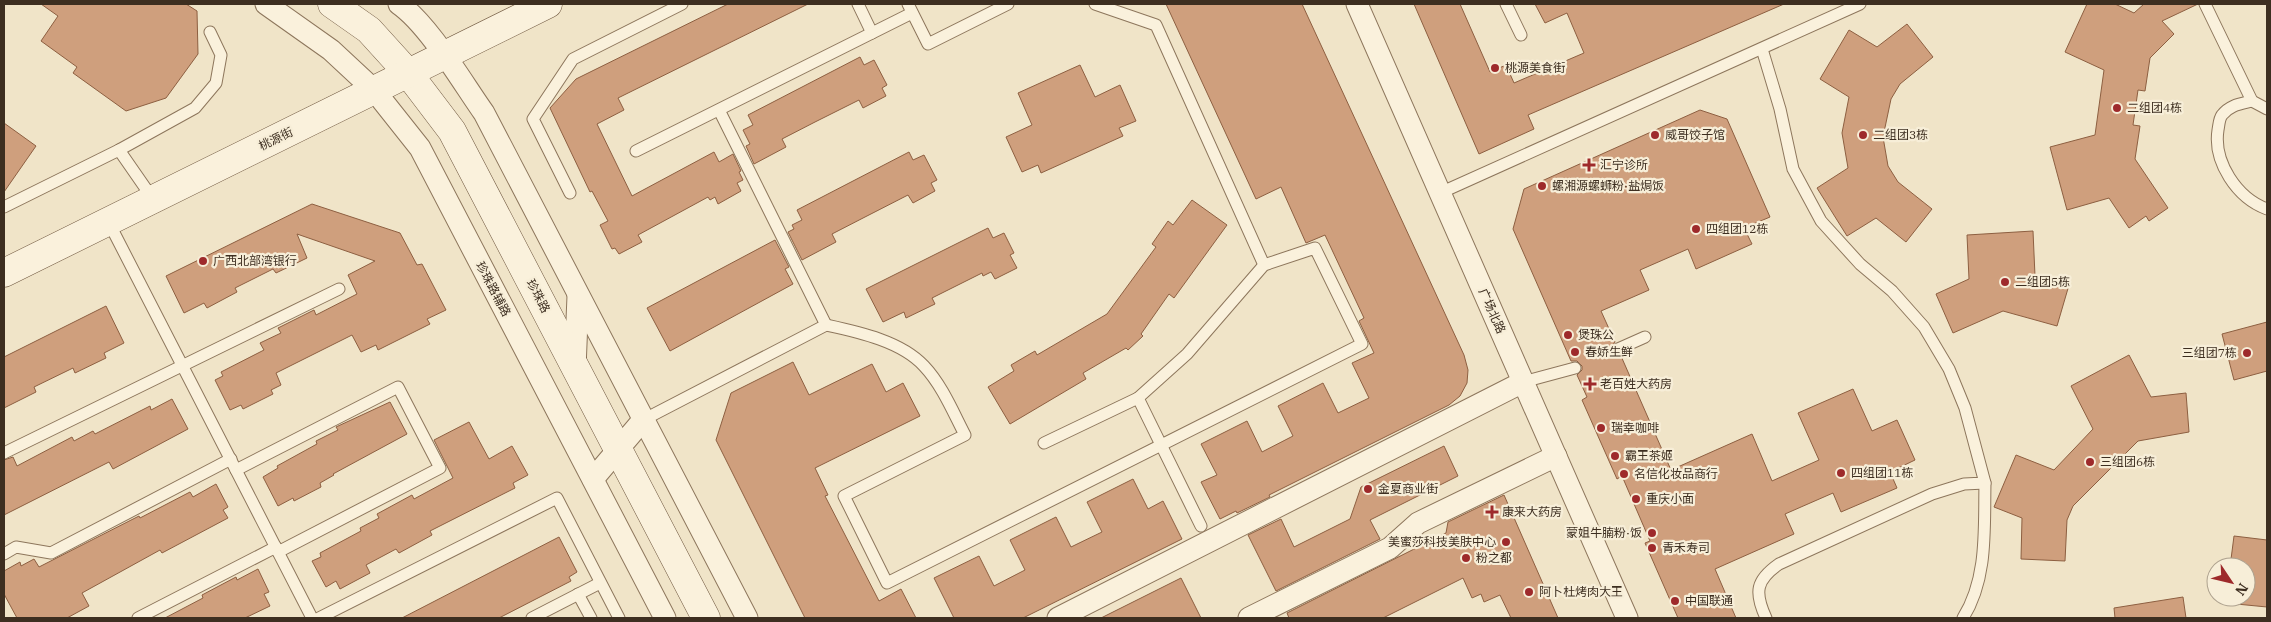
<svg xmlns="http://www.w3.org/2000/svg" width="2271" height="622" font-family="'IBM Plex Serif','Noto Sans SC',serif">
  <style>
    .building { fill: #cf9f7d; stroke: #8d5f41 }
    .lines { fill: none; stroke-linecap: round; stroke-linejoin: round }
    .lane-casing { stroke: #8d765c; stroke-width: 13 }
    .street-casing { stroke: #8d765c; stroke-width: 23 }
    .secondary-casing { stroke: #6f573f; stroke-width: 29 }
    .lane { stroke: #faf1dc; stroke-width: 11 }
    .street { stroke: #faf1dc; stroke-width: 21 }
    .secondary { stroke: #faf1dc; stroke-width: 28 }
    .poi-dot { fill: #9e2a2b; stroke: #f7eed8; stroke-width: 2 }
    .labels { text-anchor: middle; stroke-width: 4.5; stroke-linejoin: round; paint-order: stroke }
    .poi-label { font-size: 12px; fill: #3d2e20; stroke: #f7eed8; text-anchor: start }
    .street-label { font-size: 12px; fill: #3d2e20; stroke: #f7eed8 }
  </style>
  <rect width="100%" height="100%" fill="#f0e4c8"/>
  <g class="building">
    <polygon points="41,4 186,4 197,11 198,54 166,98 126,111 73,73 77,67 41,41 58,16"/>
    <polygon points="728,4 808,4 618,98 624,110 597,124 632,196 714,152 719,162 733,154 741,171 739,172 743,180 737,183 741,191 718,204 715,197 710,200 708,197 638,235 642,242 619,254 615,248 612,249 600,225 608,221 592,191 590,192 550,108 576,79"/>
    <polygon points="1166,4 1302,4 1464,355 1468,370 1467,383 1460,396 1449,405 1269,495 1270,497 1237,513 1236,511 1220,519 1201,482 1217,475 1201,444 1247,421 1262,452 1293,436 1278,406 1323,383 1338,413 1369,398 1352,363 1374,353 1359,321 1364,318 1325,235 1306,243 1281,187 1256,199"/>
    <polygon points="1414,4 1460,4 1490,72 1506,65 1514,83 1584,53 1567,13 1545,23 1535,4 1784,4 1528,115 1534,129 1479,154"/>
    <polygon points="2087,4 2115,4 2134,13 2144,4 2198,4 2162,21 2174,34 2150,58 2145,91 2138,90 2133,125 2140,126 2135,159 2168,208 2149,221 2146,216 2129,228 2109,198 2067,210 2050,147 2095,135 2104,70 2065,52"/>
    <polygon points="1907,24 1933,57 1900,84 1891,99 1883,137 1888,166 1898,182 1932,209 1906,242 1876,218 1847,236 1817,188 1848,168 1842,133 1849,97 1820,79 1849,30 1877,47"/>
    <polygon points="860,57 864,65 874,60 887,85 882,88 886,96 863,108 859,100 815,122 782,139 786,147 754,164 746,146 750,144 743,130 753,125 748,115"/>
    <polygon points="1080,65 1095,97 1120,85 1136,121 1119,128 1123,136 1041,173 1038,165 1022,172 1006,137 1032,125 1018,93"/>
    <polygon points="1700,110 1727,119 1770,217 1744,228 1752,244 1696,269 1688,249 1640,270 1649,290 1601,311 1615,342 1611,348 1611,352 1617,356 1621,356 1671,470 1752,434 1772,481 1819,460 1798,413 1853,389 1872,431 1897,420 1915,460 1890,472 1897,488 1841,512 1833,493 1785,514 1794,534 1715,569 1736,618 1678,618 1645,543 1650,541 1622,476 1617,479 1582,400 1587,397 1577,375 1582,370 1582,366 1577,361 1571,361 1513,229 1524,189"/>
    <polygon points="4,123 36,146 4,192"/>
    <polygon points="909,152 913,160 924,155 937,180 931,183 935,191 913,203 908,195 865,217 832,234 836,242 802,260 788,232 794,229 792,225 802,220 797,210"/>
    <polygon points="1192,200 1227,225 1174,298 1169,294 1141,334 1143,336 1128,350 1126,348 1083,373 1086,379 1010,424 988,387 1014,371 1011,365 1035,351 1037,355 1107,314 1156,247 1152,244 1168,221 1173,225"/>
    <polygon points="312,204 400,233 417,265 422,264 446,310 427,319 430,324 378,350 376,345 361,352 352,335 276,373 281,385 271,390 273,394 243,409 241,405 230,410 215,380 223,376 221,372 264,350 260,343 281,333 278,328 314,310 316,315 357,294 348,275 375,261 297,234 307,258 276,273 273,269 235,288 237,292 207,308 204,303 184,313 166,276"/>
    <polygon points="988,228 993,238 1004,233 1014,253 1010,255 1017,268 995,279 991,272 983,276 982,273 932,298 935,304 906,318 904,312 883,322 866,289"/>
    <polygon points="2033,231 2035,276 2069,285 2057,326 2003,311 1953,333 1936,294 1969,279 1967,235"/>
    <polygon points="775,240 789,267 785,269 793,284 670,351 647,308"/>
    <polygon points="106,306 124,343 104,353 106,358 75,373 73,368 34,387 36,392 4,408 4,357"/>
    <polygon points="2267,322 2267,371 2234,380 2222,334"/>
    <polygon points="2129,355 2151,397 2186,393 2189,432 2138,441 2073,506 2067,520 2065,561 2021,559 2022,518 1994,507 2016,455 2054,470 2093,429 2071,386"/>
    <polygon points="793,362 809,395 872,364 886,392 903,383 920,416 815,468 828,495 825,496 879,601 901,589 916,618 805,618 716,440 731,393"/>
    <polygon points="172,399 188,429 113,469 109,462 4,515 4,460 13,457 17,466 72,437 74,441 93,431 95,434 150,406 151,410"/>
    <polygon points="390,402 407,434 333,474 334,475 320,483 321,487 294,501 293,498 278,506 263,477 278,468 277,466 317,444 316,441 338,430 336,427"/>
    <polygon points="469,422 489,459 512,446 528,475 513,483 515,488 430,531 432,535 399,553 396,549 366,565 370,573 340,589 336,581 326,587 312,561 321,557 320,553 361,531 360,528 379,518 377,514 412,495 414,499 453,478 434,440"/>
    <polygon points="1444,446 1458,476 1370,520 1380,539 1276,591 1248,535 1281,519 1294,547 1350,519 1361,487"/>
    <polygon points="1133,479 1148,509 1163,501 1182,539 1023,618 954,618 934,578 979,556 994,586 1025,570 1010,540 1056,517 1071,547 1102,532 1087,502"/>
    <polygon points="216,484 228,507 223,510 228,518 162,553 160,550 82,593 89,606 67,618 17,618 4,594 4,571 20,562 21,566 34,559 39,567 139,516 140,518 190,492 193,497"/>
    <polygon points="1504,495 1558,618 1511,618 1500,595 1484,602 1481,594 1472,598 1463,578 1383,618 1289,618 1287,613 1446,533 1448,522"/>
    <polygon points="2234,536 2267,540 2267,607 2226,603 2227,597 2246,597 2246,567 2230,567"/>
    <polygon points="559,537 577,572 569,577 571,581 499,618 402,618"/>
    <polygon points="258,569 269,592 264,594 270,606 245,618 165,618 203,598 202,595 236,577 237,580"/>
    <polygon points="1181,578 1201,618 1101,618"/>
    <polygon points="2183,597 2186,618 2115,618 2114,608"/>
  </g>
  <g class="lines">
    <defs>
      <g id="lane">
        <polyline points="858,4 872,33"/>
        <polyline points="908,4 928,44 1008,4"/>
        <polyline points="1095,4 1156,25 1264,265"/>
        <polyline points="1506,4 1521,35"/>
        <polyline points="2205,4 2252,101 2267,109"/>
        <path d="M1762,49L1780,109L1793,169L1821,221L1860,264L1892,291L1924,327L1949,369L1965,408L1985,483L1964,484L1932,494L1779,564C1756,580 1754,592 1766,618"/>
        <path d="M2252,101C2240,104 2230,105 2222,115C2219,119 2219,125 2218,130C2213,162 2237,198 2267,209"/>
        <polyline points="119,150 153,199"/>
        <polyline points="636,151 912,13"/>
        <polyline points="570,193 533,119 573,59 682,4"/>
        <polyline points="1440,193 1860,4"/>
        <polyline points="4,207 119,150 195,108 216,83 221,55 210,32"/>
        <polyline points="108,221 312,618"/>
        <path d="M826,325C858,332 901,341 924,366C942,385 953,412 965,435L844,496L887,583L1362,344L1315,248L1264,265L1187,354L1138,398L1044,443"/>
        <polyline points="1618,349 1645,337"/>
        <polyline points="1523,382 1575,368"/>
        <polyline points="1138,398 1201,526"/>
        <polyline points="643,420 826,325 719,110"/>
        <polyline points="4,453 339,289"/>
        <polyline points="236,470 398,387 440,468 278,552"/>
        <polyline points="4,554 16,547 51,553 231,459"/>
        <polyline points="578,594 591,618"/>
        <polyline points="138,618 276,547"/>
        <polyline points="319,618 557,498 619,618"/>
        <polyline points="532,618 600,583"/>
        <path d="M1963,618C1988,578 1984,529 1985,483"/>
      </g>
      <g id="street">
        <polyline points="266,4 331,50 374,90 420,148 665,618"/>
        <path d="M399,4C429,25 462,82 484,113L747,618"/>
        <polyline points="1357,4 1627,618"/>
        <polyline points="575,368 578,296"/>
        <polyline points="593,479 643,420"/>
        <polyline points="1058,618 1523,382"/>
        <polyline points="1249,618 1390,548 1418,523 1556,456"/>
      </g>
      <g id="secondary">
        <polyline points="332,4 369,30 408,73 452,131 706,618"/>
        <polyline points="4,273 548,4"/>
      </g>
    </defs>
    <use href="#lane" class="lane-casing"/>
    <use href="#street" class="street-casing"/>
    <use href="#secondary" class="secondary-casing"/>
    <use href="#lane" class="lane"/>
    <use href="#street" class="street"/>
    <use href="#secondary" class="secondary"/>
  </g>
  <g class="poi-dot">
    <circle cx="1495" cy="68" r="5"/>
    <circle cx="2117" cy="108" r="5"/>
    <circle cx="1655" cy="135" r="5"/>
    <circle cx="1863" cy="135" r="5"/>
    <path d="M1586.5 157.5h5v5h5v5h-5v5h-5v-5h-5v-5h5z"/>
    <circle cx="1542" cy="186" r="5"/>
    <circle cx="1696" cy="229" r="5"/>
    <circle cx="203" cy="261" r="5"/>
    <circle cx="2005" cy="282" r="5"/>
    <circle cx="1568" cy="335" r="5"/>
    <circle cx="1575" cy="352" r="5"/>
    <circle cx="2247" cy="353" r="5"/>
    <path d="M1587.5 376.5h5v5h5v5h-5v5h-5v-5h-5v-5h5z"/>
    <circle cx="1601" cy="428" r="5"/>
    <circle cx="1615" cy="456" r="5"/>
    <circle cx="2090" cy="462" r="5"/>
    <circle cx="1841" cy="473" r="5"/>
    <circle cx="1624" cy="474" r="5"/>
    <circle cx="1368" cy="489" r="5"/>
    <circle cx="1636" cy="499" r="5"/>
    <path d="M1489.5 504.5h5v5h5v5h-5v5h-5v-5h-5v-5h5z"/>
    <circle cx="1652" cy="533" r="5"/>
    <circle cx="1506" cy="542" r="5"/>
    <circle cx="1652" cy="548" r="5"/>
    <circle cx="1466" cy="558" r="5"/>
    <circle cx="1529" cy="592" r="5"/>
    <circle cx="1675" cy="601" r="5"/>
  </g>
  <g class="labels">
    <g class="poi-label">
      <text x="1505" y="72">桃源美食街</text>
      <text x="2127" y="112">二组团4栋</text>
      <text x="1665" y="139">威哥饺子馆</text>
      <text x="1873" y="139">二组团3栋</text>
      <text x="1600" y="169">汇宁诊所</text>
      <text x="1552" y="190">螺湘源螺蛳粉·盐焗饭</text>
      <text x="1706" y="233">四组团12栋</text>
      <text x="213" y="265">广西北部湾银行</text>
      <text x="2015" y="286">二组团5栋</text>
      <text x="1578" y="339">煲珠公</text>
      <text x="1585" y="356">春娇生鲜</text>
      <text x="2237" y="357" text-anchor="end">三组团7栋</text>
      <text x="1600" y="388">老百姓大药房</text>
      <text x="1611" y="432">瑞幸咖啡</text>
      <text x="1625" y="460">霸王茶姬</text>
      <text x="2100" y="466">三组团6栋</text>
      <text x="1851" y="477">四组团11栋</text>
      <text x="1634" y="478">名信化妆品商行</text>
      <text x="1378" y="493">金夏商业街</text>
      <text x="1646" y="503">重庆小面</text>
      <text x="1502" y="516">康来大药房</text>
      <text x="1642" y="537" text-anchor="end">蒙姐牛腩粉·饭</text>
      <text x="1496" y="546" text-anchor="end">美蜜莎科技美肤中心</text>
      <text x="1662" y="552">青禾寿司</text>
      <text x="1476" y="562">粉之都</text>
      <text x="1539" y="596">阿卜杜烤肉大王</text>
      <text x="1685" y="605">中国联通</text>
    </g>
    <g class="street-label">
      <text transform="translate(276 139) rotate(-26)" y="4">桃源街</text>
      <text transform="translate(493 289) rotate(62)" y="4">珍珠路辅路</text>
      <text transform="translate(538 296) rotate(62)" y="4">珍珠路</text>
      <text transform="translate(1492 311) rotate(66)" y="4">广场北路</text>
    </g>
  </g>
  <rect width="2271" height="622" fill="none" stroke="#3d2e20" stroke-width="10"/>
  <g transform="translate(2231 582) rotate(125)"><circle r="24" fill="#f7eed8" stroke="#ada18e"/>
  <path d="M0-4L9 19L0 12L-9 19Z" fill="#9e2a2b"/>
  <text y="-8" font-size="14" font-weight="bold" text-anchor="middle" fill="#3d2e20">N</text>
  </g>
</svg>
